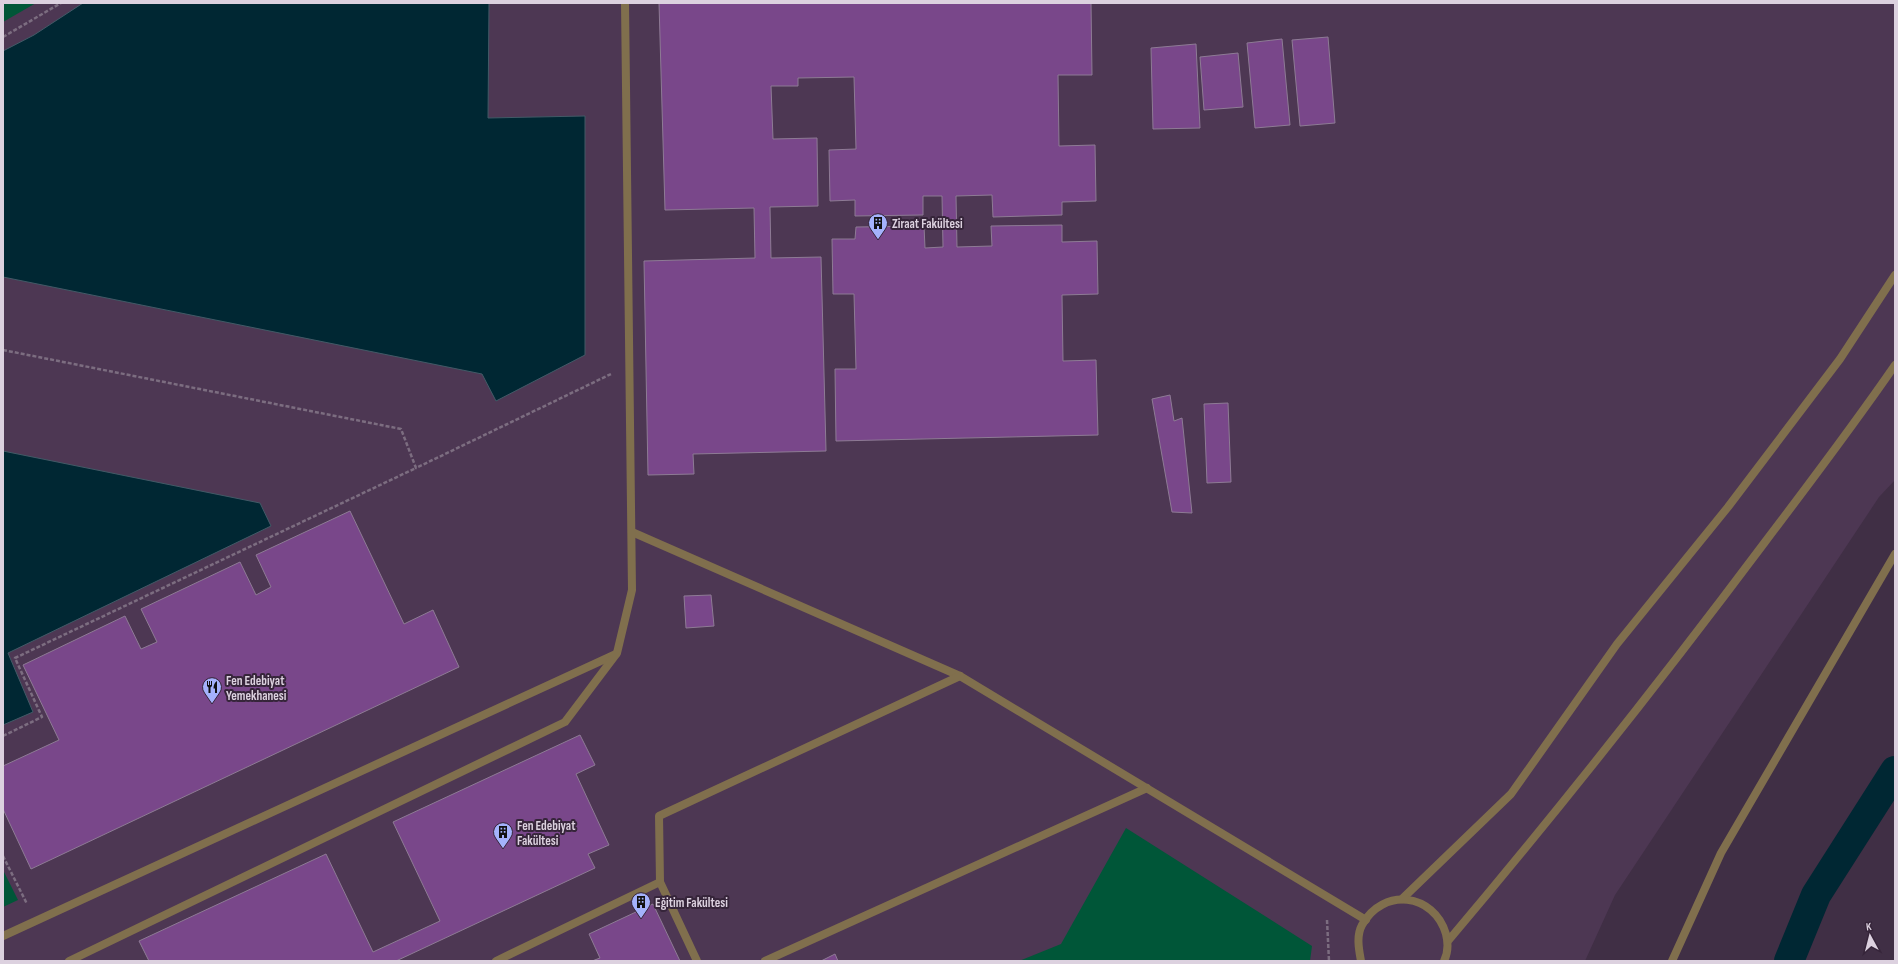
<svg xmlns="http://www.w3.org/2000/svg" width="1898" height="964" font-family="'Sofia Sans Condensed',sans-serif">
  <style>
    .built { fill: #4d3753 }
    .green { fill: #005638 }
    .water { fill: #002733; stroke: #425a67 }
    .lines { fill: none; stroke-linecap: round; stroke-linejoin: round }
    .canal { stroke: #002733; stroke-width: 30 }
    .building { fill: #79478a; stroke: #8e7b95 }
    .path { stroke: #7c6d80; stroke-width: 2.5; stroke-dasharray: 4 2; stroke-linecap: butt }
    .minor { stroke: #806f4d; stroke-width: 8 }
    .tertiary { stroke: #806f4d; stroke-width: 8 }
    .labels { text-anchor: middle; stroke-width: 4; stroke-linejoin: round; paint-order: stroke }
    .poi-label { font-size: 13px; font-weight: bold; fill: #dcd1df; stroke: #36253a; text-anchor: start }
  </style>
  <rect width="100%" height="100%" fill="#402f45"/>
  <polygon class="built" points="3,3 1895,3 1895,480 1879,497 1615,895 1585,961 3,961"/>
  <g class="green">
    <polygon points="3,3 36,3 3,22"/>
    <polygon points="1126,828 1312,946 1310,961 1019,961 1061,944"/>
    <polygon points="3,870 18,900 3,907"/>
  </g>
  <g class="water">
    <polygon points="83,3 489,3 488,118 585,116 585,355 496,401 482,374 3,277 3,51 34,35"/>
    <polygon points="3,451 260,503 271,526 8,653 33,712 3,725"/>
  </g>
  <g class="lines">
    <polyline class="canal" points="1789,961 1816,895 1895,771"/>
  </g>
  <g class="building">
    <polygon points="659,3 1091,3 1092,75 1058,75 1059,146 1095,145 1096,201 1062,202 1062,215 993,217 992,195 956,196 957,247 992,246 991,226 1062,225 1062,242 1097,241 1098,294 1062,295 1063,361 1096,360 1098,435 836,441 835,369 856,369 854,294 833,294 832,239 855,239 856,227 924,226 925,248 943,247 942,196 923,196 923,215 855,216 855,200 830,201 829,150 856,149 854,77 798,78 798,86 771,86 773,139 817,138 818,206 770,207 771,258 821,257 826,451 693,454 694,474 648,475 644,261 755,258 754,208 665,210"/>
    <polygon points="1328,37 1335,123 1300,126 1292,40"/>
    <polygon points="1282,39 1290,125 1255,128 1247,43"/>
    <polygon points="1196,44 1200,128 1153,129 1151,48"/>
    <polygon points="1238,53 1243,107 1204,110 1200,57"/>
    <polygon points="1170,395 1174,421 1182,418 1192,513 1172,512 1152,399"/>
    <polygon points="1228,403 1231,482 1207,483 1204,404"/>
    <polygon points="350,511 404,624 433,610 459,667 31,869 3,809 3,766 59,740 23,665 125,616 141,649 157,642 141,609 240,562 256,595 271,587 256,555"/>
    <polygon points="711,595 714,626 686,628 684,596"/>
    <polygon points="580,735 595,765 576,774 609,845 588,854 595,868 396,961 149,961 139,941 326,854 373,952 440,921 393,822"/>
    <polygon points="653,904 680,961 592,961 600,958 589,934"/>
    <polygon points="835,954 838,961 821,961"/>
  </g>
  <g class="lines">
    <g class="path">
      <polyline points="3,37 61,3"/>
      <polyline points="3,350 401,429 416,468 611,374"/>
      <polyline points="3,736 42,717 15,658 416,468"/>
      <polyline points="3,856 27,904"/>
      <polyline points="1327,920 1329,961"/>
    </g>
    <g class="minor">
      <polyline points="632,532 960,676 1366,920"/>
      <polyline points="660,882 697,961"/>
      <polyline points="3,936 616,654"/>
      <polyline points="69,961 565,722 617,653 632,590 625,3"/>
      <polyline points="496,961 660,882 659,816 960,676"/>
      <polyline points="765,961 1147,788"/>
      <polyline points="1672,961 1721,853 1895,554"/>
    </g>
    <g class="tertiary">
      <polyline points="1402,899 1511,794 1617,644 1728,507 1840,359 1895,275"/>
      <path d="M1448,941C1558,811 1663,678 1765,542C1809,484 1853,426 1895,365"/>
      <path d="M1361,961C1359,950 1356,936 1362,925C1383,887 1434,893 1446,934C1448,942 1448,953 1444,961"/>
    </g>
  </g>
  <defs>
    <symbol id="building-pin" viewBox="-11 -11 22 30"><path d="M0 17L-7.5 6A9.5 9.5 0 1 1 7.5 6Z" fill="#a4b2fc" stroke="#36253a"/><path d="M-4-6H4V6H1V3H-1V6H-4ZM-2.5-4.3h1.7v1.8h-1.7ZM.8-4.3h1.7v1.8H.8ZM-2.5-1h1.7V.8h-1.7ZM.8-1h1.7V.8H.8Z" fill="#111"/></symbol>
    <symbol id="restaurant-pin" viewBox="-11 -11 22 30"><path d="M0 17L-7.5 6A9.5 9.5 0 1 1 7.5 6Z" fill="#a4b2fc" stroke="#36253a"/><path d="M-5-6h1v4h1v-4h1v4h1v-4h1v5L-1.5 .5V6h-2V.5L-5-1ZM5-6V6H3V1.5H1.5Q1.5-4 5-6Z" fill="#111"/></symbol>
  </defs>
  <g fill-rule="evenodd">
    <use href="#building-pin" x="867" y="212" width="22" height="30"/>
    <use href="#restaurant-pin" x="201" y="676" width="22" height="30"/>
    <use href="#building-pin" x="492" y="821" width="22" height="30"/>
    <use href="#building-pin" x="630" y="891" width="22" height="30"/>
  </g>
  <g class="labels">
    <g class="poi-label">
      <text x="892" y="228">Ziraat Fakültesi</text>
      <text x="226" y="685">Fen Edebiyat<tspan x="226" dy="15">Yemekhanesi</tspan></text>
      <text x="517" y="830">Fen Edebiyat<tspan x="517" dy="15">Fakültesi</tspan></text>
      <text x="655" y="907">Eğitim Fakültesi</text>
    </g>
  </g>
  <rect width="1898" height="964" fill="none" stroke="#dcd1df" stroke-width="8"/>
  <g transform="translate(1870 936) rotate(353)" stroke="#36253a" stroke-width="3" paint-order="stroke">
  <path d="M0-3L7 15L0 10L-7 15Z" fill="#dcd1df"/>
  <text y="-6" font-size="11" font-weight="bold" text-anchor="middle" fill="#dcd1df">K</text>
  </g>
</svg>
